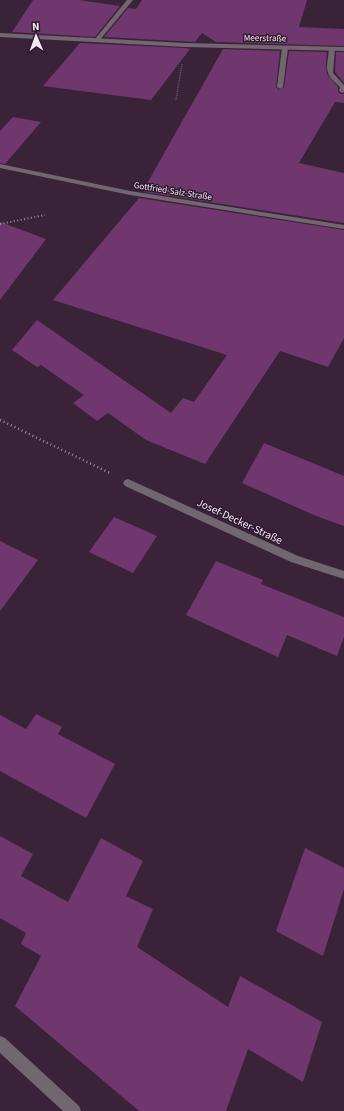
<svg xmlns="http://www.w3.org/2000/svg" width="344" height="1111" font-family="'Source Sans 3',sans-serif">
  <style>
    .building { fill: #6f376d }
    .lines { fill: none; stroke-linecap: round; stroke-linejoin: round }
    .path-far2 { stroke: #a08d9e; stroke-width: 1.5; stroke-dasharray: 0.5 1.5; stroke-linecap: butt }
    .path-far1 { stroke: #a08d9e; stroke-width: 2; stroke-dasharray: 1 2.5; stroke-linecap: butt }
    .path { stroke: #a08d9e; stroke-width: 2.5; stroke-dasharray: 1 3; stroke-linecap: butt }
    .service { fill: #726771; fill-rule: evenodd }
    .minor { fill: #726771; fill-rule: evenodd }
    .tertiary { fill: #726771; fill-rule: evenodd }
    .labels { text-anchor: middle; stroke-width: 3; stroke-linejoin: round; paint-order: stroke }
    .far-street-label { font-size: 9px; fill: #f6e7f5; stroke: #2f1a2e }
    .street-label { font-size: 11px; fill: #f6e7f5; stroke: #2f1a2e }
  </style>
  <rect width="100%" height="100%" fill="#3a2338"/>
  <g class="building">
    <polygon points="33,0 79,0 120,6 95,37 12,32"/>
    <polygon points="142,0 307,0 299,27 344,29 344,46 216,42 202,33 195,42 104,37 128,8 136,9"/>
    <polygon points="80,43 185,48 190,49 151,100 43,86"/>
    <polygon points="223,49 280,51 276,87 279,90 284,87 289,51 327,52 326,66 327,74 338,87 338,92 341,94 344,94 344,103 335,102 299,163 344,173 344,223 144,192 147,188 145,187"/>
    <polygon points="336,52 344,52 344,83 335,72"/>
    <polygon points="13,117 41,122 5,164 0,163 0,131"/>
    <polygon points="139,198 344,230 344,338 328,367 280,351 205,464 146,440 108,413 97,421 73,403 84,395 41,365 37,367 12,350 37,320 171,413 183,398 194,402 227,355 53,300"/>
    <polygon points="0,222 46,239 0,300"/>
    <polygon points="264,443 344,476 344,526 316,516 242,483"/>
    <polygon points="114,517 157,536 133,573 89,552"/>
    <polygon points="0,541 38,560 0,611"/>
    <polygon points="216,561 263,580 261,584 344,617 344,637 337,656 287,635 278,657 186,615"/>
    <polygon points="36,714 62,727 58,734 115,764 86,818 0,771 0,715 26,729"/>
    <polygon points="0,836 33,854 21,876 68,902 101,838 143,861 126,896 153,909 137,947 228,1007 240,976 322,1022 303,1082 248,1049 226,1111 139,1111 15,1006 41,956 21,944 26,933 0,918"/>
    <polygon points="305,848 344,868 344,889 323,956 276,931"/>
  </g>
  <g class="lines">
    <polyline class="path-far2" points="176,100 182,64"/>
    <polyline class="path-far1" points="0,224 45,215"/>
    <polyline class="path" points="0,420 110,473"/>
    <g class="service">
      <polygon points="127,0 133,0 99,41 95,41 95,39"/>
      <polygon points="285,46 288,48 283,87 280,89 277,87 282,48"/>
      <path d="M332,47L335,49L333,73L344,85V92L342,93L339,91L340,87C323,72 327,70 329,49Z"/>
    </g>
    <g class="minor">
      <polygon points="0,164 130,191 344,225 344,229 130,195 0,168"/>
      <polygon points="128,479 298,556 344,571 344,579 291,562 125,486 123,483 125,480"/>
      <polygon points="0,1036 5,1038 79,1106 81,1111 63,1111 0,1053"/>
    </g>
    <polygon class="tertiary" points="0,33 185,43 344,47 344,51 185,47 0,37"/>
  </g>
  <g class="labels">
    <g class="far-street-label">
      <text transform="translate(265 38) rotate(1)" y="3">Meerstraße</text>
      <text transform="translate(173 191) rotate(9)" y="3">Gottfried-Salz-Straße</text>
    </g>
    <g class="street-label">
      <text transform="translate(240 521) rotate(25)" y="4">Josef-Decker-Straße</text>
    </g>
  </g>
  <g transform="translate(36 36) rotate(358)" stroke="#2f1a2e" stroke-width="3" paint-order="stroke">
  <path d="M0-3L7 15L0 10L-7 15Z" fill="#f6e7f5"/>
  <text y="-6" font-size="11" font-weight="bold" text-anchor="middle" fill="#f6e7f5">N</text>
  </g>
</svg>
